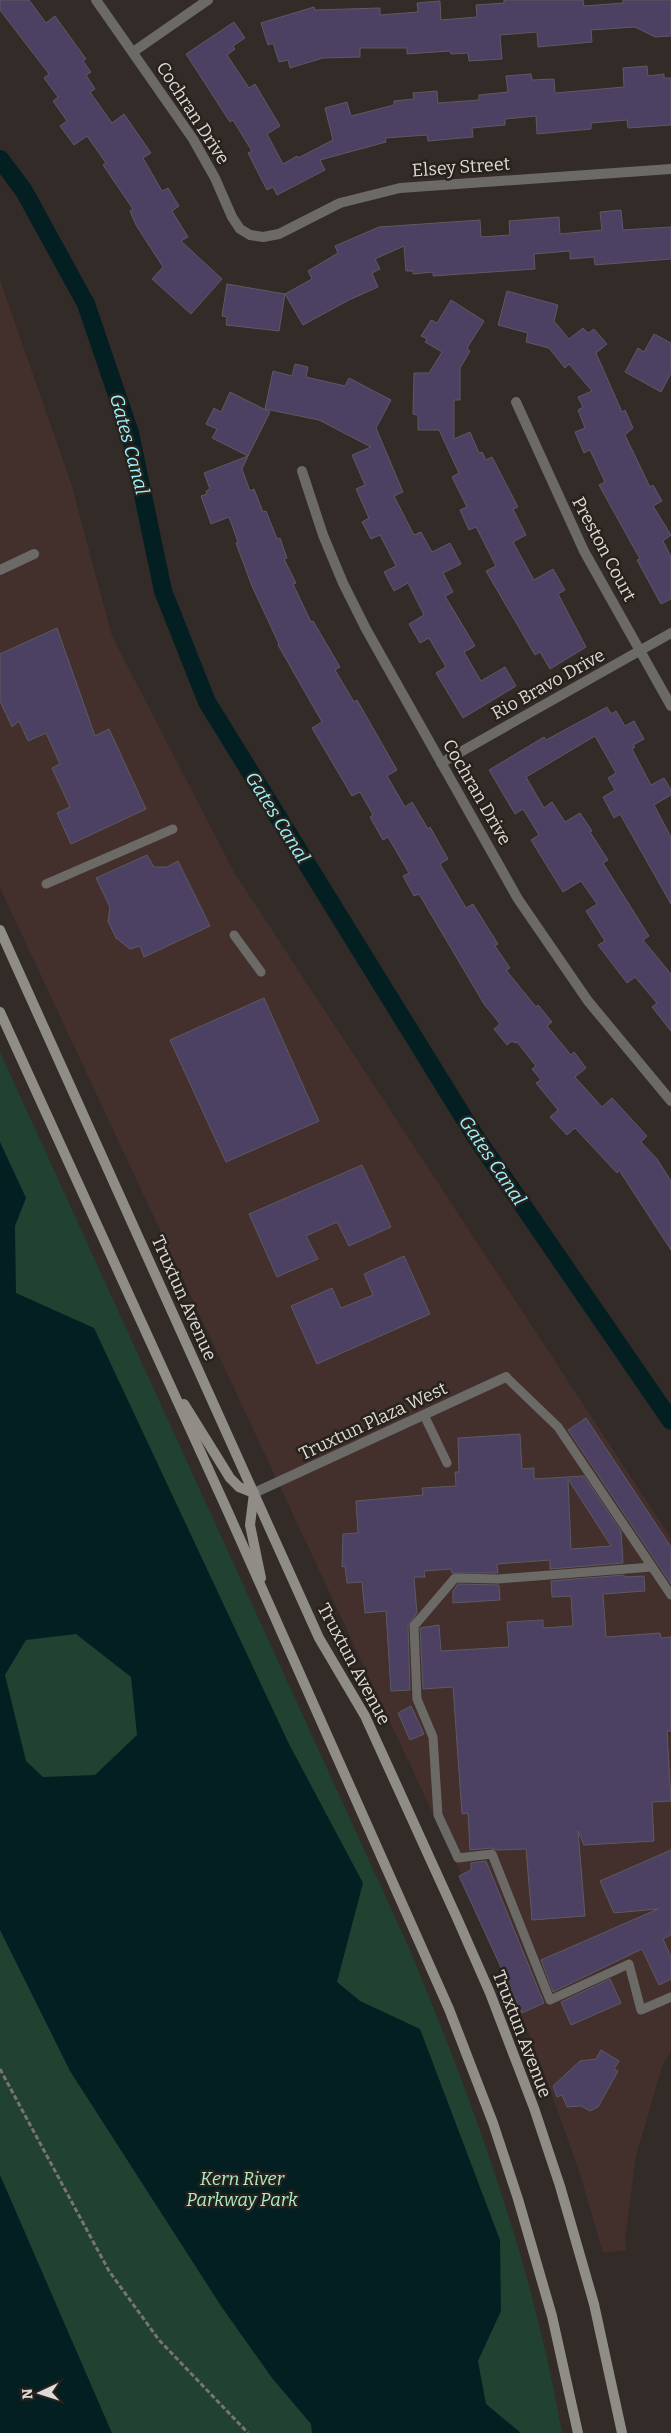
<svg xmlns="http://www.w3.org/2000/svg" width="671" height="2433" font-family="Bitter,serif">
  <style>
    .commercial { fill: #432f2b }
    .green { fill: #214231 }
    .water { fill: #041f22; fill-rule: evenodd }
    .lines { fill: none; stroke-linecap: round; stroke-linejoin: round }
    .canal { stroke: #041f22; stroke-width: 18 }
    .building { fill: #4c4162; stroke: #5c5a62; fill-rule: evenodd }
    .path { stroke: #797470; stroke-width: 3; stroke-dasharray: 5 2.5; stroke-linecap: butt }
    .lane { stroke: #6c6a67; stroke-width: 9 }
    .street { stroke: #6c6a67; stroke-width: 10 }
    .secondary { stroke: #908d87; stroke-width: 10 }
    .labels { text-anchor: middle; stroke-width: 5; stroke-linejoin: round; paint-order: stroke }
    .street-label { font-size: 18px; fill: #dedad7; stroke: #28221d }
    .park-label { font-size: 18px; font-style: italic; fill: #abeec9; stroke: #28221d }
    .water-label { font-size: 19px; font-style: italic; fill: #9bf2fd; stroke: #28221d }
  </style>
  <rect width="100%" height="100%" fill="#322b27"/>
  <polygon class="commercial" points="0,280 71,483 112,636 234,872 671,1538 671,2051 663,2064 636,2156 625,2238 626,2250 603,2253 580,2174 544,2073 508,1980 470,1893 0,888"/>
  <path class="green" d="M0,1052L409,1948C474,2104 533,2266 562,2433H0Z"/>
  <g class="water">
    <path d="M0,1142L26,1198L15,1226L16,1293L94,1328L289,1744L363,1883L337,1982L360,2001L420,2029L500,2240L501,2311L478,2361L486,2404L521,2433H312L311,2424L272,2378L221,2306L70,2071L0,1930ZM76,1634L131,1677L137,1735L95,1775L43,1777L26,1761L5,1675L26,1640Z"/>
    <polygon points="0,2175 112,2433 0,2433"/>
  </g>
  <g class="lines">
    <polyline class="canal" points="0,159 24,191 86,304 130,433 163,591 207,702 475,1136 671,1421"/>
  </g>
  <g class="building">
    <polygon points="0,0 29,0 46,23 55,16 86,59 83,61 91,72 86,75 95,89 90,92 112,123 124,114 151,153 143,158 162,191 168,188 179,206 172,211 188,237 181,241 222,279 191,314 152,279 163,267 136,225 130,211 133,209 103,165 106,163 87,136 74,145 60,126 67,121 53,101 58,97 44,78 49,74 0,10"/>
    <polygon points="504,0 583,0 584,6 623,3 623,0 671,0 671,36 655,37 635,27 591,30 592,42 538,47 537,32 500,35 502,59 469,61 468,53 451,54 450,51 407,54 407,48 360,48 360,57 323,58 290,68 288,60 279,62 273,43 268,45 261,23 314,7 315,10 380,8 380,15 418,12 417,3 440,1 441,20 477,17 476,5 504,3"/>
    <polygon points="234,22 245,38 233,46 235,49 227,55 249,88 255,84 280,126 267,134 283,164 297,156 298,158 333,140 325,108 347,102 351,116 394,105 394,101 414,99 413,93 437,91 438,103 479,100 479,95 508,92 506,76 531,74 532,80 554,79 555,93 624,87 623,68 647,66 648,76 664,74 664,78 671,78 671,125 628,128 627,120 591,123 591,129 537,134 536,116 505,119 505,125 472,128 473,137 428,141 427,135 385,138 386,142 320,160 325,170 277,195 273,187 267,190 248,153 252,151 233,120 230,122 186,54"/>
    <polygon points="621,210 623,230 671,227 671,259 595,265 594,257 570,259 570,251 534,254 535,269 433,276 433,272 413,274 413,271 406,271 404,246 375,259 380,269 372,273 378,287 349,300 303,325 285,294 279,331 226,325 227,317 222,316 227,284 285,294 312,279 308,271 338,253 335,246 379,227 480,220 481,237 510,235 509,221 559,217 560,234 602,230 600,212"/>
    <polygon points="507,291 558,305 554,321 569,339 583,328 588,333 594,329 607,344 596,353 622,412 625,410 633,428 625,435 650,487 653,485 662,501 653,506 671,535 663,541 671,557 671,599 661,604 637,560 640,559 599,485 605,482 590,450 584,453 575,432 585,428 578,410 583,407 578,397 592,391 569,364 565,368 549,348 526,342 528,333 498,325"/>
    <polygon points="451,300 484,321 467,348 470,351 460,368 460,400 454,400 454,439 470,432 479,453 482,452 486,460 492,457 518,507 513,509 526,535 513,542 534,580 553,569 565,590 558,594 586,647 550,669 540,652 535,655 486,571 496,566 476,527 469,530 460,510 467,507 452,477 459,473 439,430 418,430 418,415 413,414 414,373 429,373 442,352 425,342 427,339 421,336 431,320 437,323"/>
    <polygon points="654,334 671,343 671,373 661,392 625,372 638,348 644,352"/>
    <polygon points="295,364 308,367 306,377 345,386 349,378 391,400 376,428 403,492 394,496 414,535 421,532 432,552 450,543 461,564 443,573 453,592 445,596 475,646 464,652 481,681 505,667 516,686 463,718 436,673 446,667 429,638 420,643 409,624 424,615 408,583 394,591 384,572 396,566 380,535 371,539 362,522 369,518 356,489 365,485 352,455 371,447 319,420 265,409 273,371 292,376"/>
    <polygon points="230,392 270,412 248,456 212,438 217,429 206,424 214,408 221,412"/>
    <polygon points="248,456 242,469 250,491 254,489 263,512 266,511 277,539 280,538 287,558 284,559 296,583 293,584 311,622 313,621 340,667 335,670 354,702 357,700 397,770 387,776 405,807 412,802 428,829 430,827 448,859 440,864 466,908 473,904 498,944 495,946 510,968 506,970 536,1007 538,1005 552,1022 547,1026 571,1055 574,1052 586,1068 575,1077 602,1107 612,1098 647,1136 641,1142 657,1159 671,1181 671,1250 619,1170 617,1173 575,1128 567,1135 550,1117 558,1110 536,1083 541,1080 532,1069 536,1066 517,1042 515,1043 512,1041 507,1045 494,1029 500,1024 484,1004 419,894 414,896 403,876 409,873 388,837 383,840 370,817 373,815 360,792 352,796 312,728 322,722 278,645 279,644 252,586 236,543 238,542 229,517 211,524 201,496 207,494 206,491 210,489 204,473"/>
    <polygon points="57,628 95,736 109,729 146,809 71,844 57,813 70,807 52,768 60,764 46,733 28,741 19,721 12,727 0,701 0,654"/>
    <polygon points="607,707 611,714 616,711 625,726 634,721 644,739 633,745 635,747 632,749 651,785 664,778 671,790 671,795 654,805 671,837 671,904 620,814 614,818 603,797 615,790 608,778 616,773 595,736 526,777 544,808 552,802 565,822 580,813 592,831 590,832 608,860 603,863 649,936 643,940 671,974 671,1031 652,1007 657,1003 635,977 627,983 598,945 605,941 586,911 597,904 581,881 563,892 531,840 539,835 523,809 515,814 489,770 544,737 546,740"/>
    <polygon points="147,855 154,867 167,867 178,861 210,926 144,957 140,946 130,949 116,938 108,921 110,907 96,878"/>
    <polygon points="264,998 319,1121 226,1162 170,1040"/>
    <polygon points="362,1165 391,1227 349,1246 337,1222 306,1236 318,1259 277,1277 249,1214"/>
    <polygon points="404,1256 430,1314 317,1364 291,1306 332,1288 341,1308 373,1295 364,1274"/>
    <polygon points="586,1418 671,1547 671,1584 568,1430"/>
    <path d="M520,1434L522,1469L534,1468V1479L584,1476L621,1531L623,1563L550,1569V1560L497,1564L498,1573H452L451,1569L424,1571L425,1577H414L417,1613L408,1626L410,1690L391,1691L386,1611L365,1613L362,1582L347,1583L345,1566L342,1567L343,1534L358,1533L356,1501L423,1495L422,1488L456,1486L455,1472H459L458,1438ZM568,1479L611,1546L571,1549Z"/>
    <polygon points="624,1575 624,1577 644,1576 645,1591 603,1594 606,1637 660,1633 661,1638 671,1637 671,1731 667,1731 671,1801 652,1802 654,1841 584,1845 578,1831 585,1916 532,1920 526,1849 497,1850 491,1848 470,1850 468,1813 462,1814 453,1687 423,1689 420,1628 439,1625 441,1651 509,1647 507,1622 543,1620 543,1628 573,1626 571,1596 552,1597 551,1581"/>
    <polygon points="458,1584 499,1585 500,1600 453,1603 453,1591"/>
    <polygon points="411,1706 424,1734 410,1740 398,1713"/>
    <polygon points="671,1850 671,1935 663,1939 671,1957 671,1979 659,1985 642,1949 553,1992 541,1960 658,1909 614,1913 600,1881"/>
    <polygon points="486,1861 544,2003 522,2013 459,1876 471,1870 471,1863"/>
    <polygon points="610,1979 621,2003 571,2025 561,2002"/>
    <polygon points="601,2050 619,2061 614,2069 618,2071 598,2107 590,2111 581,2106 567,2107 562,2095 557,2097 553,2086 580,2061 596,2059"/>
  </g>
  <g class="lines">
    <polyline class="path" points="0,2069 109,2271 159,2340 248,2433"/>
    <g class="lane">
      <polyline points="46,884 173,829"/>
      <polyline points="234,935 261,972"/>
      <polyline points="506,1377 558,1427 671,1595"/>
      <polyline points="424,1415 447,1463"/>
      <polyline points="652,1567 498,1579 455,1578 414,1626 417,1699 433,1737 438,1815 458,1858 492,1854 550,2000 629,1964 641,2010 671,1997"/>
    </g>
    <g class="street">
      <polyline points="96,0 193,139 215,178 232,217 240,229 250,235 263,237 279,234 340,203 400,188 671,169"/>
      <polyline points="133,52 208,0"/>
      <polyline points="516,402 584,551 671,706"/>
      <polyline points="302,471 323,535 343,583 366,629 518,899 588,1001 671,1101"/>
      <polyline points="0,570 34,554"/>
      <polyline points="441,763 671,633"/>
      <polyline points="254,1493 506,1377"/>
    </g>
    <g class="secondary">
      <polyline points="0,930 319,1638 365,1716 457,1918 490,1993 534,2108 560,2186 594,2304 622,2433"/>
      <polyline points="0,1012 228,1512 449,2009 493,2123 518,2199 552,2316 578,2433"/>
      <polyline points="184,1404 230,1478 239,1487 254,1493"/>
      <polyline points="254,1493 250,1525 261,1578"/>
    </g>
  </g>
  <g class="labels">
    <g class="street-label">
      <text transform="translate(193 113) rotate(57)" y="6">Cochran Drive</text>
      <text transform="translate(461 167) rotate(-4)" y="6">Elsey Street</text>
      <text transform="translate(604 549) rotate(62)" y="6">Preston Court</text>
      <text transform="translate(548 684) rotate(-29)" y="6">Rio Bravo Drive</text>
      <text transform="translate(477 792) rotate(60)" y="6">Cochran Drive</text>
      <text transform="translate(184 1298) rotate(66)" y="6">Truxtun Avenue</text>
      <text transform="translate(373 1421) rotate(-25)" y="6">Truxtun Plaza West</text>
      <text transform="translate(354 1664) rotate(62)" y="6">Truxtun Avenue</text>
      <text transform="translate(522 2034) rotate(69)" y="6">Truxtun Avenue</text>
    </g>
    <g class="park-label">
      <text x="242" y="2185">Kern River<tspan x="242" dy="21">Parkway Park</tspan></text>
    </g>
    <g class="water-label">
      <text transform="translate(130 444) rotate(75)" y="7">Gates Canal</text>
      <text transform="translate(278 817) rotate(58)" y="7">Gates Canal</text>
      <text transform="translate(493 1160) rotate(56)" y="7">Gates Canal</text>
    </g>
  </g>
  <g transform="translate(40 2393) rotate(266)" stroke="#28221d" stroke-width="4" paint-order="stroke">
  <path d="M0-4L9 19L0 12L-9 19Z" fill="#dedad7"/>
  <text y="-8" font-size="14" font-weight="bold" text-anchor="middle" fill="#dedad7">N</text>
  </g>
</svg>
